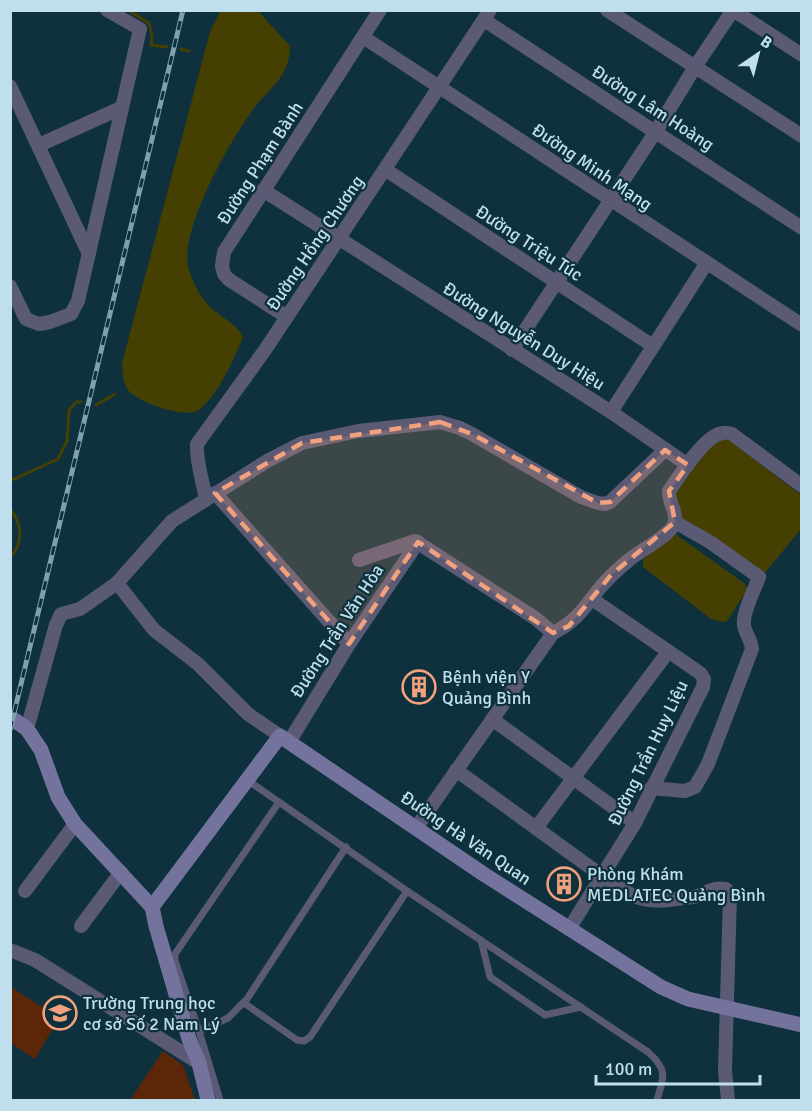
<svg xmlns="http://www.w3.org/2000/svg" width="812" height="1111" font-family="Signika,sans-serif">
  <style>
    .green { fill: #5c2608 }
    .water { fill: #454002 }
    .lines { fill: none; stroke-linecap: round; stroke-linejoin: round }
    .stream { stroke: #454002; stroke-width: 3 }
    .lane { stroke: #5a5a75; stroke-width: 7 }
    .street { stroke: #5a5a75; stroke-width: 14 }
    .secondary { stroke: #74739e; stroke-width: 15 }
    .rail-casing { stroke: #7fa0ad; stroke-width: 5 }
    .rail { stroke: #0e313d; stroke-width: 3; stroke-dasharray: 9; stroke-linecap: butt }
    .marked { fill: #f1a17d; fill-opacity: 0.2; stroke: #f1a17d; stroke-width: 4.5; stroke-dasharray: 12 8; stroke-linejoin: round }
    .labels { text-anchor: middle; stroke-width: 4.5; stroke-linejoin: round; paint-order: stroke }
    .street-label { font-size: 18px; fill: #bfdfec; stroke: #0e313d }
    .poi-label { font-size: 18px; fill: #bfdfec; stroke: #0e313d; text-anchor: start }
  </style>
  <rect width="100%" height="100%" fill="#0e313d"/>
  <g class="green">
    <polygon points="11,987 59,1018 35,1059 11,1043"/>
    <polygon points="163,1051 183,1065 195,1100 130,1100"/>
  </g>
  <g class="water">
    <path d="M221,10L258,11L290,46C290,78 269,87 252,111C229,143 178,231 189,270C193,282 200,297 209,306C220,317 236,323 243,337C235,357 216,400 197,411C183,418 137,402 128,390C122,381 123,373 122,363L210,32Z"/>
    <path d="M722,439L729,440L801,495V529L764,574L677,516L671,499C683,480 699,447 722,439Z"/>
    <polygon points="674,533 745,584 747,588 745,593 727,621 723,622 711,619 643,567 643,559"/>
  </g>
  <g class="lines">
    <g class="stream">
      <polyline points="128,10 149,23 152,37 151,45 167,47"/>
      <polyline points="181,49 189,51"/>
      <polyline points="96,405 115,394"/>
      <polyline points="10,481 58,459 67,441 69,410 76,402 81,402"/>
      <path d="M10,509C22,523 24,544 10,557"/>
    </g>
    <g class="lane">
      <path d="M247,780L407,891L648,1052C668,1070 664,1076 657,1100"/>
      <polyline points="279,802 175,954 175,961 199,1031 228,1018 247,999 346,847"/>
      <polyline points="481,940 490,977 545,1015 581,1007"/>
      <polyline points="244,1003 297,1040 304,1041 310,1037 407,891"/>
      <polyline points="199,1031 220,1100"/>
    </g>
    <g class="street">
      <polyline points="607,10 802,136"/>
      <polyline points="733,10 802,55"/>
      <polyline points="484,20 802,228"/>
      <polyline points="363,37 802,325"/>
      <polyline points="10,86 89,254"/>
      <polyline points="39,145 121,108"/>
      <polyline points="386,170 653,346"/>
      <polyline points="263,190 611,412 688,465"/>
      <polyline points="10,286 26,319 39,324 50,322 71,314 78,301 140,29 107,10"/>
      <polyline points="287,317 228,279 224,274 222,266 224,252 380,10"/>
      <polyline points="512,350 656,131 695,67 733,10"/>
      <polyline points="611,412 706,264"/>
      <polyline points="215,493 349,644"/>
      <path d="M206,500C203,481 196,463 197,444L265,350L490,10"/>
      <polyline points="359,560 415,541 535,618 553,633"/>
      <polyline points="117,583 154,630 198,664 248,714 280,736"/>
      <polyline points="492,719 635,823"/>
      <polyline points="27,729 56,625 61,614 80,609 117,583 172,521 267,461 302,443 358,431 440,422 460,428 472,434 581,497 598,503 605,504 610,502 665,450"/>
      <polyline points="289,742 349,644 418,542"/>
      <path d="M456,770L602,876C630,895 640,905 676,899C682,898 689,898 694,897C708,893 710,887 726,889L730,895L725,1071L728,1100"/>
      <path d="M651,788L685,791L695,787L708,764L752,649C751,639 745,633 744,625C742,613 755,589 759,577L710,542L675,522"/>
      <path d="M416,828L553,633C576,622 584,608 599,589C608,578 618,569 629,560C639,551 672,535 675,522C677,511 668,502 669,491C679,477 705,434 723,433C726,432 729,433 732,434L802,486"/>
      <polyline points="536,828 668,652"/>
      <polyline points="25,891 75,824"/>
      <polyline points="81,926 121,872"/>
      <polyline points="569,929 635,823 703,687 704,679 700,673 592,599"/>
      <polyline points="10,950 35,960 199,1063"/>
    </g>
    <g class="secondary">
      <polyline points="10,717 27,729 41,750 58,797 75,824 152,907 156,926 189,1039 199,1063 208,1100"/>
      <polyline points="152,907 280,736 485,875 661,987 688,999 802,1025"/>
    </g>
    <defs>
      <polyline id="rail" points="10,730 183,10"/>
    </defs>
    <use href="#rail" class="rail-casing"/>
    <use href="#rail" class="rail"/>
  </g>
  <path class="marked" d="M440,422L472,434L598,503L610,502L665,450L688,465L669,491L675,522L611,575L569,626L553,633L418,542L349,644L215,493L302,443Z"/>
  <defs>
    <symbol id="building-ring" viewBox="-11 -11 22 22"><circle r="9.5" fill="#0e313d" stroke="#f1a17d" stroke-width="1.5"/><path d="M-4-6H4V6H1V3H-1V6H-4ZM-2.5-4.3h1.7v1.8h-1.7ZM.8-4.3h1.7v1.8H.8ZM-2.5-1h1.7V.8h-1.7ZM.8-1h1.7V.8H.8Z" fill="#f1a17d"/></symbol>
    <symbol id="school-ring" viewBox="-11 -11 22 22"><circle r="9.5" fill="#0e313d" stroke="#f1a17d" stroke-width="1.5"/><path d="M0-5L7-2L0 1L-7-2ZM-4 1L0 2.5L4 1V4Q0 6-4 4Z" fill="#f1a17d"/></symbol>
  </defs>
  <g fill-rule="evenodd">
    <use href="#building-ring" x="400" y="668" width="38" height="38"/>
    <use href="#building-ring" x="545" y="865" width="38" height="38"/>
    <use href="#school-ring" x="41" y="994" width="38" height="38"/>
  </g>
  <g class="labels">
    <g class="street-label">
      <text transform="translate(653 108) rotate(33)" y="6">Đường Lâm Hoàng</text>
      <text transform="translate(260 163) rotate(-57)" y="6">Đường Phạm Bành</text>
      <text transform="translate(592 167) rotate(34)" y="6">Đường Minh Mạng</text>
      <text transform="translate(315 243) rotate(-56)" y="6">Đường Hồng Chương</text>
      <text transform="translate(529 243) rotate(33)" y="6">Đường Triệu Túc</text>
      <text transform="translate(524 336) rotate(32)" y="6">Đường Nguyễn Duy Hiệu</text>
      <text transform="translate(337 631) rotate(-57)" y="6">Đường Trần Văn Hòa</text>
      <text transform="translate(648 753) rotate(-64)" y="6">Đường Trần Huy Liệu</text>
      <text transform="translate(466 838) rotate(34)" y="6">Đường Hà Văn Quan</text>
    </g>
    <g class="poi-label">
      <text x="442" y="683">Bệnh viện Y<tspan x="442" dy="21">Quảng Bình</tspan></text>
      <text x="587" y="880">Phòng Khám<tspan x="587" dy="21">MEDLATEC Quảng Bình</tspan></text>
      <text x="83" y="1009">Trường Trung học<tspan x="83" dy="21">cơ sở Số 2 Nam Lý</tspan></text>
    </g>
  </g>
  <rect width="812" height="1111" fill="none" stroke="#bfdfec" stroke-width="24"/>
  <g transform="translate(758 54) rotate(35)" stroke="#0e313d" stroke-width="4.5" paint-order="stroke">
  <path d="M0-4.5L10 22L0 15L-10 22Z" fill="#bfdfec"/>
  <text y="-9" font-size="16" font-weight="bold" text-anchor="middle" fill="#bfdfec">B</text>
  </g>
  <path d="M596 1075v9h164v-9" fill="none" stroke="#bfdfec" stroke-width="3"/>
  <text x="605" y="1075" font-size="18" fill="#bfdfec" stroke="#0e313d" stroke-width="4.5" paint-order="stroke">100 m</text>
</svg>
